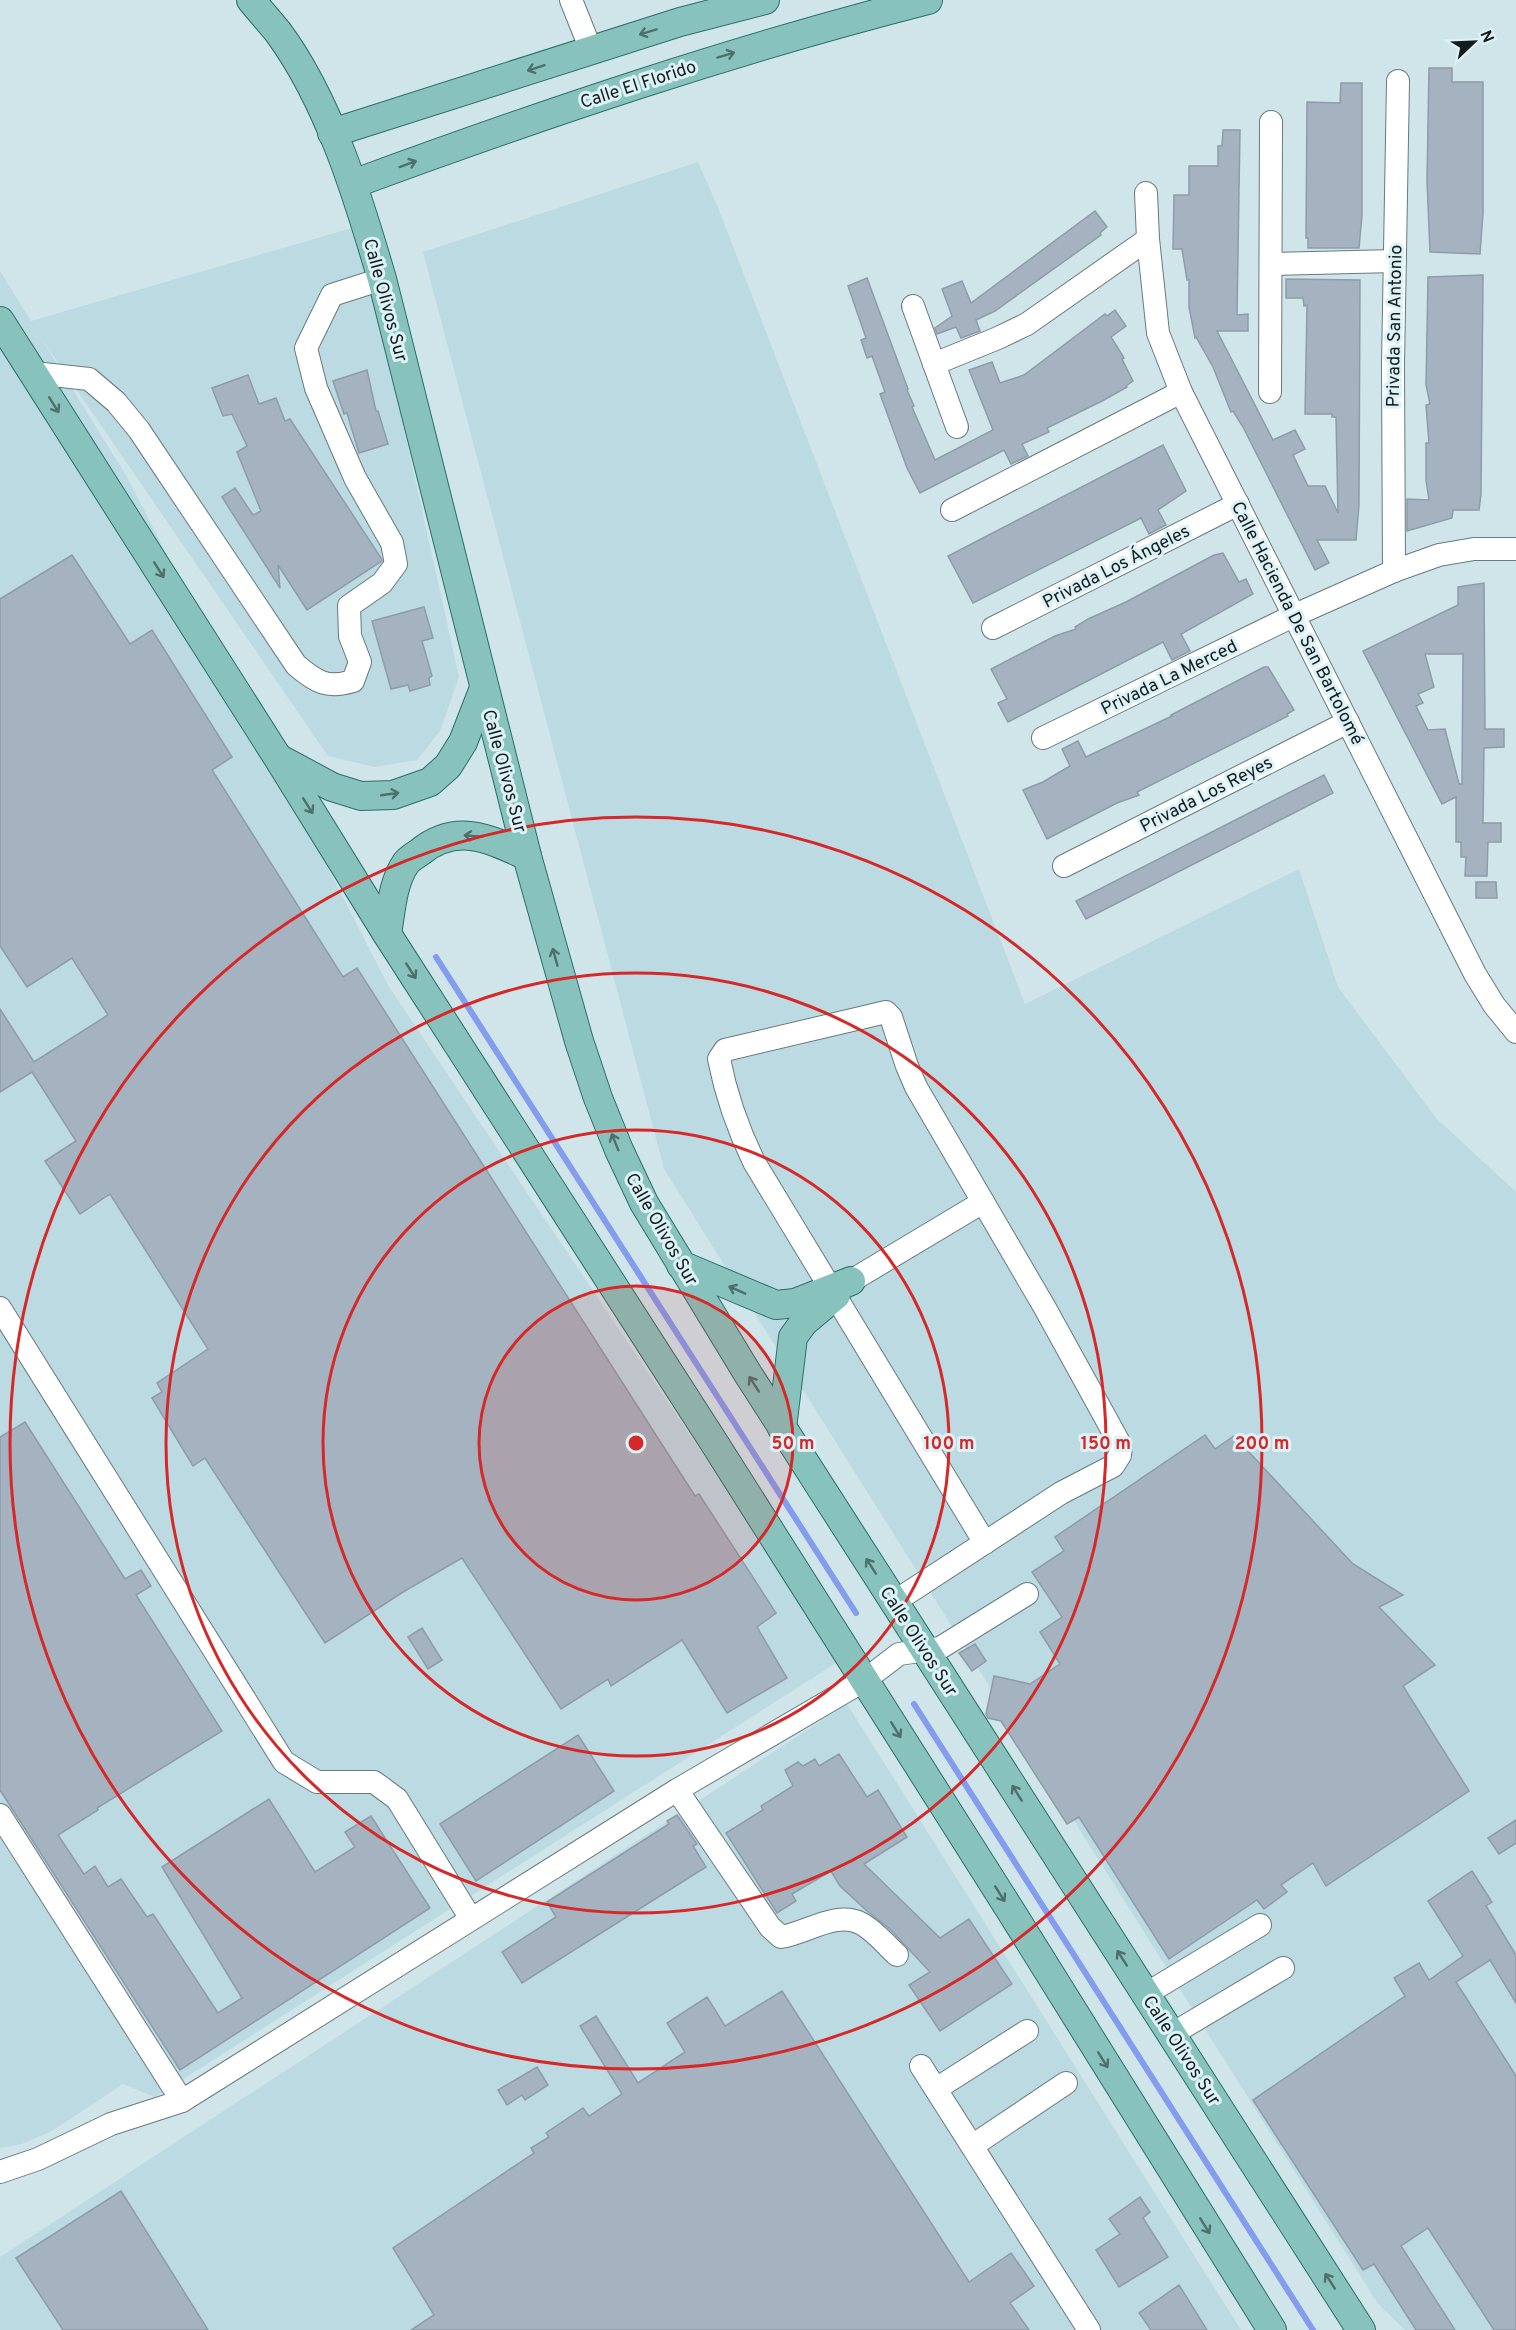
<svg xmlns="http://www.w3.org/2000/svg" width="1516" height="2330" font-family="Overpass,sans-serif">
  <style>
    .built { fill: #bcdae2 }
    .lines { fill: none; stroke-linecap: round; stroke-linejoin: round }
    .stream { stroke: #839ced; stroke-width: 6 }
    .building { fill: #a4b3bf; stroke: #8d9ca8; stroke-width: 1.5; fill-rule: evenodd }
    .minor-casing { stroke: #667a7f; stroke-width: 24 }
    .major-casing { stroke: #2b6e68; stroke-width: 30 }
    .minor { stroke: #fff; stroke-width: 22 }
    .major { stroke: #87c3bc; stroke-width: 28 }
    .oneway { stroke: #4e6f6c }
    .ring { fill: none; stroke: #d62828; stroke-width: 3 }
    .labels { text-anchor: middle; stroke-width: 6; stroke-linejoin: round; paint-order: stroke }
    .street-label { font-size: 18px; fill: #141b1d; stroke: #dcf2f7 }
    .centre { fill: #d62828; stroke: #dcf2f7; stroke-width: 3 }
    .ring-label { font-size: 18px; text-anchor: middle; font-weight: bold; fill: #d62828; stroke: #dcf2f7; stroke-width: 6; stroke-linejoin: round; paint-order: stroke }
  </style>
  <rect width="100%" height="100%" fill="#cfe5ea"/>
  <g class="built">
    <polygon points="698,162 719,210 1025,1004 1299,869 1338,987 1436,1118 1516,1192 1516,2330 1405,2330 1378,2304 664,1169 423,252"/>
    <polygon points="359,226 459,677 440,731 417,760 375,767 328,756 41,338 127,477 389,987 841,1660 155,2097 123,2084 52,2131 22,2144 0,2148 0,271 31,321"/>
    <polygon points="847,1704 1241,2330 0,2330 0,2257"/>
  </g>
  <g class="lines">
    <g class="stream">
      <polyline points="436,957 856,1613"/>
      <polyline points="914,1704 1313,2330"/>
    </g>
  </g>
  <g class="building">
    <polygon points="1429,68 1452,68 1452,82 1483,82 1483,213 1480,254 1430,252 1427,180"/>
    <polygon points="1341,83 1362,83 1362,215 1359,248 1308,248 1308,238 1306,238 1307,102 1340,103"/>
    <polygon points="1223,130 1240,130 1237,315 1248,314 1248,331 1217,331 1273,440 1295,430 1305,449 1293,455 1308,486 1325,486 1338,513 1336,417 1332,417 1332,414 1305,414 1307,305 1304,306 1303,298 1286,298 1286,279 1360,280 1359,505 1356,540 1317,540 1329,563 1315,570 1243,427 1233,411 1231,412 1213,367 1196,337 1195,338 1189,307 1189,280 1187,280 1182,249 1173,249 1174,195 1189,195 1189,166 1218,166 1218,146 1222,146"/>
    <polygon points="1095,211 1107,227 1100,233 1101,235 995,311 976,320 980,331 961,338 956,327 937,334 935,328 952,316 942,289 962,281 971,303"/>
    <polygon points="1483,275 1481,494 1479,510 1453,510 1452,518 1407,531 1407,499 1429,500 1426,480 1426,443 1429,443 1426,405 1430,404 1426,385 1428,277"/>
    <polygon points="867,278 908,389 907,390 914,406 912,407 935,460 993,430 969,370 992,362 1000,383 1024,375 1105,314 1107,316 1115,310 1126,326 1111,337 1124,358 1122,359 1133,381 1126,386 1127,387 1102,401 1047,428 1049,432 1022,444 1028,456 1011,464 1004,450 920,493 907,468 880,394 885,392 872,356 867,358 861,340 866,338 848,286"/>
    <polygon points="367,370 376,411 378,411 388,444 359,453 347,413 344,414 333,381"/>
    <polygon points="248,375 259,404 276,398 285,421 290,419 381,558 382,561 307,610 278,565 280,588 222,497 235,488 253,515 261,511 237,452 247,446 232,414 223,416 212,388"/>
    <polygon points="1163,445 1186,491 1158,510 1166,525 1149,534 1141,518 973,603 948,556"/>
    <polygon points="1223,553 1239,582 1246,579 1253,594 1181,634 1190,651 1172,660 1163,642 1008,722 998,703 1007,699 991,669 1055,636 1076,629 1075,627 1088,619 1126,602 1214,555"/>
    <polygon points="72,555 130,644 152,630 232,757 212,770 343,977 357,968 695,1496 699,1494 776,1613 757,1627 787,1678 727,1713 682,1640 611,1686 608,1679 561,1709 462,1558 403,1592 325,1643 205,1458 193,1466 152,1398 162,1392 157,1383 208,1349 110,1194 80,1214 45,1161 76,1141 32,1072 0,1092 0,1009 34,1062 108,1015 72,958 27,987 0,946 0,599"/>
    <path d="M1484,583L1485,729H1504V747L1484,748L1483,823H1501V842H1488L1487,876H1465L1466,857H1461V842H1456V797L1442,804L1363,651L1458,605V587ZM1425,654H1463L1462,784H1459L1445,729L1428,730L1416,706L1423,703L1418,694L1434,687Z"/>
    <polygon points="424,607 433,638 422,641 432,676 429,678 430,685 410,691 408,685 391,689 372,621"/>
    <polygon points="1264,667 1268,667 1294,710 1287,714 1288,716 1137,792 1139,795 1117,803 1047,839 1023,790 1043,782 1070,766 1062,749 1078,741 1086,757 1172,716 1171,715"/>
    <polygon points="1324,775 1333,793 1086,919 1076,901"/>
    <polygon points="1476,882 1496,882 1497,898 1476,898"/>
    <polygon points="25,1422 125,1579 141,1570 151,1586 136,1595 222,1731 97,1808 98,1810 58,1835 84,1874 95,1866 108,1887 121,1879 147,1917 153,1914 218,2013 242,1998 162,1867 269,1799 315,1872 355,1847 345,1832 371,1816 430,1908 180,2070 0,1790 0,1437"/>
    <polygon points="1205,1435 1215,1449 1234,1436 1353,1564 1403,1595 1379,1607 1435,1665 1403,1686 1469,1791 1326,1886 1313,1863 1281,1885 1287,1892 1264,1909 1257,1900 1169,1959 1079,1817 1067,1824 1001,1721 988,1718 986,1714 994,1676 1030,1684 1060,1664 1040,1632 1062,1617 1032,1572 1064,1551 1055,1537"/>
    <polygon points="422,1628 442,1660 428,1669 408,1637"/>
    <polygon points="975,1644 986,1661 972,1671 959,1653"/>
    <polygon points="578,1735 614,1791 476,1881 440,1824"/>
    <polygon points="839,1754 867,1797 878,1790 907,1837 864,1864 940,1938 969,1919 1012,1984 940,2031 909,1985 930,1972 890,1929 867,1911 840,1886 831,1871 792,1894 796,1901 777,1913 726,1833 763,1810 761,1806 793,1786 785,1770 798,1762 803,1766 815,1759 819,1766"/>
    <polygon points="677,1815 697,1844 693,1846 706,1867 522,1983 502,1952 556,1917 547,1902 669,1824 667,1821"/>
    <polygon points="1516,1820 1516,1843 1499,1854 1488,1838"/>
    <polygon points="1472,1871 1492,1902 1486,1906 1516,1955 1516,2003 1490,1960 1456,1982 1516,2076 1516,2330 1494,2330 1428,2228 1401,2246 1455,2330 1416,2330 1374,2264 1363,2270 1253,2100 1405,1996 1394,1978 1419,1963 1429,1980 1463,1956 1428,1901"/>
    <polygon points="782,1991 969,2282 1011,2253 1034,2286 1010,2303 1029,2330 411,2330 434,2315 393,2248 534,2153 531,2148 549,2137 546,2133 583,2108 589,2116 622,2094 580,2026 596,2016 638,2083 685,2052 667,2023 707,1997 725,2026"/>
    <polygon points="537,2067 548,2085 525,2100 522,2095 507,2105 498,2090"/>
    <polygon points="121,2191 208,2330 63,2330 16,2258"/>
    <polygon points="1140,2197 1150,2212 1143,2218 1168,2257 1119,2287 1096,2250 1120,2234 1109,2219"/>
    <polygon points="1179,2285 1207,2330 1151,2330 1139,2313"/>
  </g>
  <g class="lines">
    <defs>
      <g id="minor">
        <polyline points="571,0 591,50"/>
        <polyline points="1146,193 1148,239 1158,333 1181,392 1475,974 1494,1005 1516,1032"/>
        <polyline points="1271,264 1395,261"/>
        <polyline points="913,306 957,427"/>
        <polyline points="934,364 998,338 1027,324 1148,239"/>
        <path d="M34,373L89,379L116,402L139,430L296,665C316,682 327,689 353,681L360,662L350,636L349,606L382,583L396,564L392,543L355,478L316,388L306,348L332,295L382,279"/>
        <polyline points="1270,392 1271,122"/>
        <polyline points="952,510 1181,392"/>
        <polyline points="1394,571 1393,365 1398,81"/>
        <polyline points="993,628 1238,504"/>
        <polyline points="1043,738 1295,615 1394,571 1439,555 1474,549 1516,549"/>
        <polyline points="1064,866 1348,722"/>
        <polyline points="851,1281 983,1202"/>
        <polyline points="0,1308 284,1762 317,1782 374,1782 397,1799 471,1919"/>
        <path d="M894,1602L1061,1493L1113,1466L1120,1455L1121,1446L1045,1308L916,1087L907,1066L891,1017L886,1012L725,1050L719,1059C726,1095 738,1129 754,1162L985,1543"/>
        <path d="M677,1790L770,1927L781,1937C807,1933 837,1910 862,1924C875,1931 886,1945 897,1955"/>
        <polyline points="0,1815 182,2101"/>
        <polyline points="1146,1994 1260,1925"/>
        <polyline points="1172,2034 1283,1968"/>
        <polyline points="921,2066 1089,2330"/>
        <polyline points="936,2089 1027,2031"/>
        <polyline points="972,2146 1066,2083"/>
        <polyline points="0,2172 38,2159 111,2124 182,2101 677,1790 865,1680 899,1654 940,1648 1027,1594"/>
      </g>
      <g id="major">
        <path d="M251,0C260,11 269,21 278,32C329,101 358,197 382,279L527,856L579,1041L598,1098L619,1150L644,1203L748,1374L1361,2330"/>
        <polyline points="332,133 680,22 765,0"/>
        <path d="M353,184C543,114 732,50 928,0"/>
        <polyline points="0,321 278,758 387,934 713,1441 1012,1913 1272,2330"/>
        <polyline points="280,759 332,787 361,796 393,795 430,782 448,766 463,742 484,688"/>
        <path d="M387,934C391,912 392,883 406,863C409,859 416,855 420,852C457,822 490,839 527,856"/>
        <polyline points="681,1265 776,1305 795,1303 851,1281"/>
        <polyline points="782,1428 793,1337 804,1322 836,1295"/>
      </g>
    </defs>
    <use href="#minor" class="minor-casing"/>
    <use href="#major" class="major-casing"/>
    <use href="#minor" class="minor"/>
    <use href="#major" class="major"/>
  </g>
  <defs><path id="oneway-shaft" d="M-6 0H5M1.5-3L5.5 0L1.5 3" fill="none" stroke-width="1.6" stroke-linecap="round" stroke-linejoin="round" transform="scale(1.5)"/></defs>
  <g class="oneway">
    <use href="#oneway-shaft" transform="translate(648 32) rotate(163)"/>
    <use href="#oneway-shaft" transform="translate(726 55) rotate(-17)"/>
    <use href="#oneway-shaft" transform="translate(536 68) rotate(162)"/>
    <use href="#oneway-shaft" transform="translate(408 164) rotate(-20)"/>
    <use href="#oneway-shaft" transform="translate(54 405) rotate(58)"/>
    <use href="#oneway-shaft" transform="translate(159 570) rotate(58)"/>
    <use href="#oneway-shaft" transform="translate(390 794) rotate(-8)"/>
    <use href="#oneway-shaft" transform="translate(308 806) rotate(58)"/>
    <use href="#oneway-shaft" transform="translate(473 836) rotate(-175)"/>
    <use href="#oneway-shaft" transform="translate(555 957) rotate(-106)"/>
    <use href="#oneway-shaft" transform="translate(411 971) rotate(57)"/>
    <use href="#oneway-shaft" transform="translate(615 1142) rotate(-112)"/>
    <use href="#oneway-shaft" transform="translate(737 1290) rotate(-156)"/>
    <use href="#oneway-shaft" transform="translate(754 1384) rotate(-123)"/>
    <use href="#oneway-shaft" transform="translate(871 1566) rotate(-123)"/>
    <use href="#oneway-shaft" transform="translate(896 1730) rotate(58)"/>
    <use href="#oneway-shaft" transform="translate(1017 1793) rotate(-122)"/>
    <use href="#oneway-shaft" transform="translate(1000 1894) rotate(58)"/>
    <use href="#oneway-shaft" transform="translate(1122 1958) rotate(-123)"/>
    <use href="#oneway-shaft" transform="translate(1103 2060) rotate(58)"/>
    <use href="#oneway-shaft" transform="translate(1205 2226) rotate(58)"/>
    <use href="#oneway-shaft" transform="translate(1330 2281) rotate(-123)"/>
  </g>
  <circle cx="636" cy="1443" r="157" fill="#d62828" fill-opacity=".12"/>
  <g class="ring">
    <circle cx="636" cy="1443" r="157"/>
    <circle cx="636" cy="1443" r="313"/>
    <circle cx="636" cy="1443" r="470"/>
    <circle cx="636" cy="1443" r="626"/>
  </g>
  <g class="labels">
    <g class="street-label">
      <text transform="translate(638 84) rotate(-18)" y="6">Calle El Florido</text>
      <text transform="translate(386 300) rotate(75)" y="6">Calle Olivos Sur</text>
      <text transform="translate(1394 326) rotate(-89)" y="6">Privada San Antonio</text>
      <text transform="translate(1116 566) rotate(-27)" y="6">Privada Los Ángeles</text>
      <text transform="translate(1298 623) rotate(63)" y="6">Calle Hacienda De San Bartolomé</text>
      <text transform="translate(1169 677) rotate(-26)" y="6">Privada La Merced</text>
      <text transform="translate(505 771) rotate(75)" y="6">Calle Olivos Sur</text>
      <text transform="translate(1206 794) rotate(-27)" y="6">Privada Los Reyes</text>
      <text transform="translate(662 1229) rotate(60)" y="6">Calle Olivos Sur</text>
      <text transform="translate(919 1641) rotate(57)" y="6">Calle Olivos Sur</text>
      <text transform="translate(1182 2050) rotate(57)" y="6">Calle Olivos Sur</text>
    </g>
  </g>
  <circle cx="636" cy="1443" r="9" class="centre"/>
  <g class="ring-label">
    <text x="793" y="1449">50 m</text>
    <text x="949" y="1449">100 m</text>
    <text x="1106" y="1449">150 m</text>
    <text x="1262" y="1449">200 m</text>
  </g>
  <g transform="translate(1474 42) rotate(67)" stroke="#dcf2f7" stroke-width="4.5" paint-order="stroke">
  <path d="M0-4.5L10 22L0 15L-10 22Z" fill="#141b1d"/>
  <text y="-9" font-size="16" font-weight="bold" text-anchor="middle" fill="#141b1d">N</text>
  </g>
</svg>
